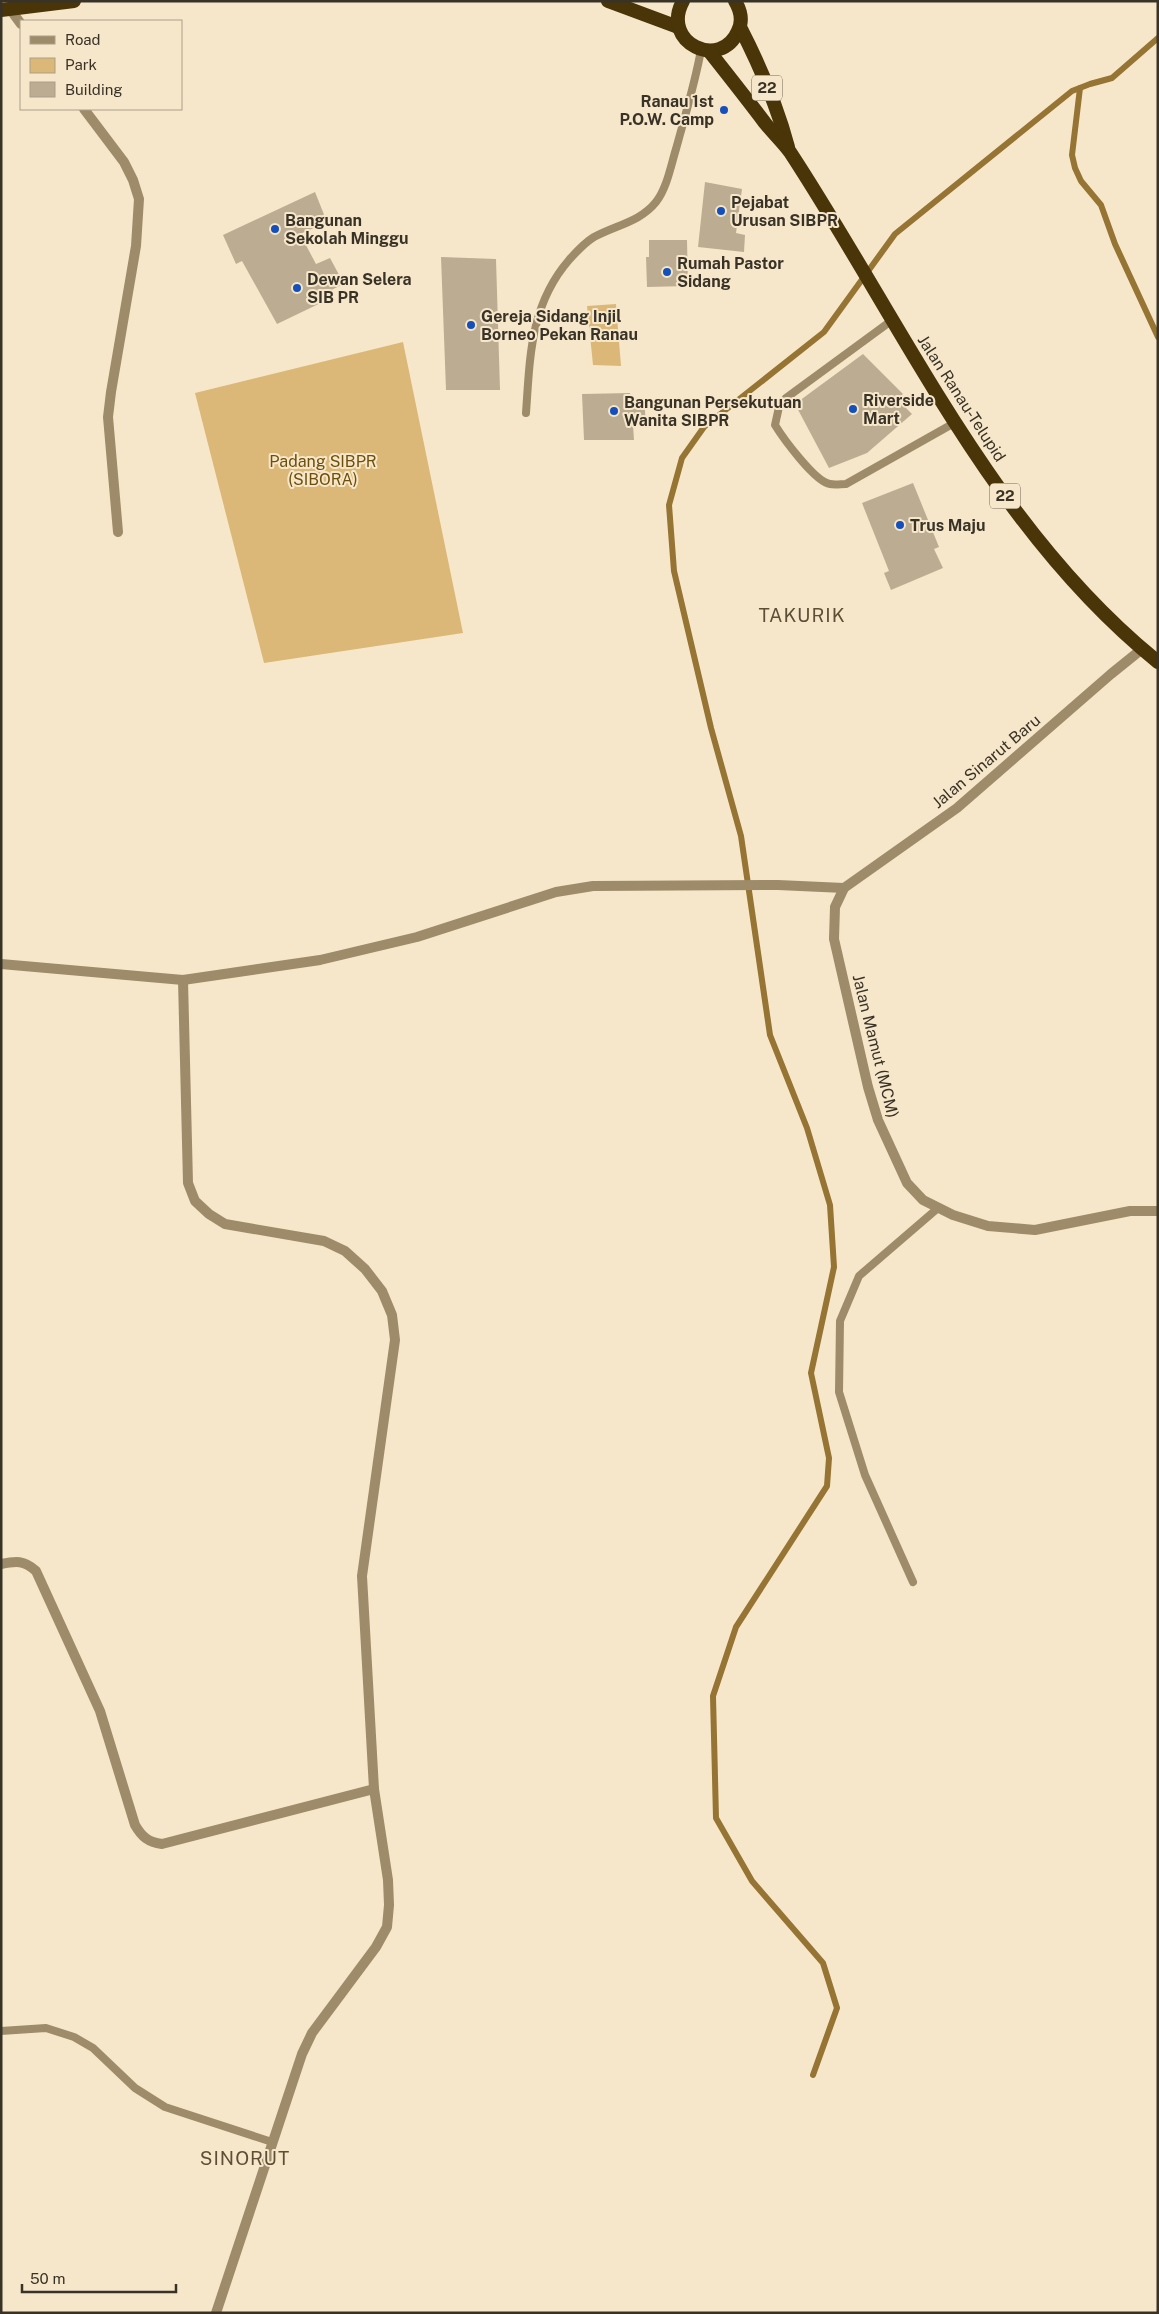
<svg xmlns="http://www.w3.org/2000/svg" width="1159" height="2314" font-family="'Public Sans',sans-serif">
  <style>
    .green { fill: #dbb877 }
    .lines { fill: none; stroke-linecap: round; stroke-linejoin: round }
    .stream { stroke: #957434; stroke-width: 6 }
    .building { fill: #bcac91 }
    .service { stroke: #9e8b6a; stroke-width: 8 }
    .minor { stroke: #9e8b6a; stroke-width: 10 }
    .tertiary { stroke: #9e8b6a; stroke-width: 10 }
    .trunk { stroke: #493508; stroke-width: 14 }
    .poi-dot { fill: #154fbb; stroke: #f7e7ca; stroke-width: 2 }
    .labels { text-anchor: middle; stroke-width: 4; stroke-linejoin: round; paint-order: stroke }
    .shield { fill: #f7e7ca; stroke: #716858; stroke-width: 1 }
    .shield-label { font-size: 15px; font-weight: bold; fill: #383227 }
    .poi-label { font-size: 16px; font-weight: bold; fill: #383227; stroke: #f7e7ca; text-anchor: start }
    .street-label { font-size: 16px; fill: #383227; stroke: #f7e7ca }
    .park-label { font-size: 16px; fill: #6d4f0c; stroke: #f7e7ca }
    .quarter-label { font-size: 19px; letter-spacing: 1px; fill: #5c4f36; stroke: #f7e7ca }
  </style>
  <rect width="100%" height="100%" fill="#f7e7ca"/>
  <g class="green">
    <polygon points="616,304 621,366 593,365 587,306"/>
    <polygon points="403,342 463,633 264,663 195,393"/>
  </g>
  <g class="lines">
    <g class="stream">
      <polyline points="1080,88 1072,155 1075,168 1081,181 1101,205 1115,244 1158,337"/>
      <polyline points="813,2075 837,2008 823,1963 752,1881 716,1818 713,1696 736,1627 827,1486 829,1458 811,1373 834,1267 830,1205 807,1128 770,1035 741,836 711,728 674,571 669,505 682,458 704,427 824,332 895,234 1072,91 1090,84 1112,78 1158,38"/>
    </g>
  </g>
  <g class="building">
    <polygon points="705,182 742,189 736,233 745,235 744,252 698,247"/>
    <polygon points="315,192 327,222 300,234 316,264 330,258 344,284 329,291 331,298 277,324 242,261 236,264 223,235"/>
    <polygon points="649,240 687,240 688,286 647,287 646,257 649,257"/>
    <polygon points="441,257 496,259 500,390 446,390"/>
    <polygon points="863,354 903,394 897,399 912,414 867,453 829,468 795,404"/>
    <polygon points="630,393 631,399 644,398 646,424 633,425 634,440 584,440 582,394"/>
    <polygon points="913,483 939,547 934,549 943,568 891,590 884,573 889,571 862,503"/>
  </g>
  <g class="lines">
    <g class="service">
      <path d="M891,321L786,398L779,407L775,425C783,438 815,482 830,484C835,485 841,484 846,484L956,422"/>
      <path d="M526,413C530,357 530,305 569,260C577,251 584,243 594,237C616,225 640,222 656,202C667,188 671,165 676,149C685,116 695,83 701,50"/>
      <polyline points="913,1582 865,1475 839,1392 840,1321 859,1276 938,1208"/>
      <polyline points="1,2031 46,2028 74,2037 93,2048 135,2088 165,2107 272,2142"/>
    </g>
    <g class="minor">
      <polyline points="10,9 21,24"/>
      <polyline points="84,109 124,162 133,180 139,199 136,246 111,392 108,417 118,532"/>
      <polyline points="1,964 183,980 320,960 417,937 556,892 593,886 778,885 844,888"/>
      <polyline points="183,980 188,1183 195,1201 209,1214 225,1224 324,1241 345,1251 365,1269 382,1291 392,1315 395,1340 362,1576 374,1789 388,1880 389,1905 387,1927 376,1947 312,2033 302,2054 216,2313"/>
      <path d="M1,1564C16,1561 24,1560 36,1571L100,1711L135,1825C142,1837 148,1842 162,1844L374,1789"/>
    </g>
    <polyline class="tertiary" points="1142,649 1111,674 957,808 844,888 835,907 834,939 868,1087 878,1120 907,1183 923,1200 953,1215 988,1226 1035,1230 1130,1211 1158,1211"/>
    <g class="trunk">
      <polyline points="608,1 678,27"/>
      <path d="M683,1C660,43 721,71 738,31C743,21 741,11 735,1"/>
      <polyline points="1,10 74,1"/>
      <path d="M740,27C760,66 777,105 788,147"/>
      <path d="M709,51C728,75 747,99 765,123C773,133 783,142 790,152C904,326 993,529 1158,662"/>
    </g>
  </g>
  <g class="poi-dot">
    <circle cx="724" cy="110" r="5"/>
    <circle cx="721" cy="211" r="5"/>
    <circle cx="275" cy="229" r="5"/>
    <circle cx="667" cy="272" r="5"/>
    <circle cx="297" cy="288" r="5"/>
    <circle cx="471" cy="325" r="5"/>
    <circle cx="853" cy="409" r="5"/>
    <circle cx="614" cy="411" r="5"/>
    <circle cx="900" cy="525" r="5"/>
  </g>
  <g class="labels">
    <g class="shield">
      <rect x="752" y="75.5" width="30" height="25" rx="4"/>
      <rect x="990" y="483.5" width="30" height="25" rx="4"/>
    </g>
    <g class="shield-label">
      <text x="767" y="93">22</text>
      <text x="1005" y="501">22</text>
    </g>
    <g class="poi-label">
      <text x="714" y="107" text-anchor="end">Ranau 1st<tspan x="714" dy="18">P.O.W. Camp</tspan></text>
      <text x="731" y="208">Pejabat<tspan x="731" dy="18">Urusan SIBPR</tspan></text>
      <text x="285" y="226">Bangunan<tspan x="285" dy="18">Sekolah Minggu</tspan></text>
      <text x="677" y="269">Rumah Pastor<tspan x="677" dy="18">Sidang</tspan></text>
      <text x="307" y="285">Dewan Selera<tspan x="307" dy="18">SIB PR</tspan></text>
      <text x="481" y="322">Gereja Sidang Injil<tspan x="481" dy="18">Borneo Pekan Ranau</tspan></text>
      <text x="863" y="406">Riverside<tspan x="863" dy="18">Mart</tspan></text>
      <text x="624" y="408">Bangunan Persekutuan<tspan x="624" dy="18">Wanita SIBPR</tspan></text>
      <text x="910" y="531">Trus Maju</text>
    </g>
    <g class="street-label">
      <text transform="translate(962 398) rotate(57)" y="6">Jalan Ranau-Telupid</text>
      <text transform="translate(986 761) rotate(-40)" y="6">Jalan Sinarut Baru</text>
      <text transform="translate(876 1046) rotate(76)" y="6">Jalan Mamut (MCM)</text>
    </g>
    <g class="park-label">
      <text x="323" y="467">Padang SIBPR<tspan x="323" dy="18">(SIBORA)</tspan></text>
    </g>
    <g class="quarter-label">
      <text x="802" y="622">TAKURIK</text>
      <text x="245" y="2165">SINORUT</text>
    </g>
  </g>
  <rect width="1159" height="2314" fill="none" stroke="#383227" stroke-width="5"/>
  <rect x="20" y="20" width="162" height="90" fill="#f7e7ca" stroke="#ab9f89"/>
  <rect x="30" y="36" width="25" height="8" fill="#9e8b6a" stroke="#ab9f89"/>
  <text x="65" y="45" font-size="15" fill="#383227">Road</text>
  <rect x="30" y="58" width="25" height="15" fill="#dbb877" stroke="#ab9f89"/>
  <text x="65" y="70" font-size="15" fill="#383227">Park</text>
  <rect x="30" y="82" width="25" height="15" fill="#bcac91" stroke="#ab9f89"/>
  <text x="65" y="95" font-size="15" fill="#383227">Building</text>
  <path d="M22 2284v8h154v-8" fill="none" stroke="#383227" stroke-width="2.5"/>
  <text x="30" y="2284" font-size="15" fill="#383227" stroke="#f7e7ca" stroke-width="4" paint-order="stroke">50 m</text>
</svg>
